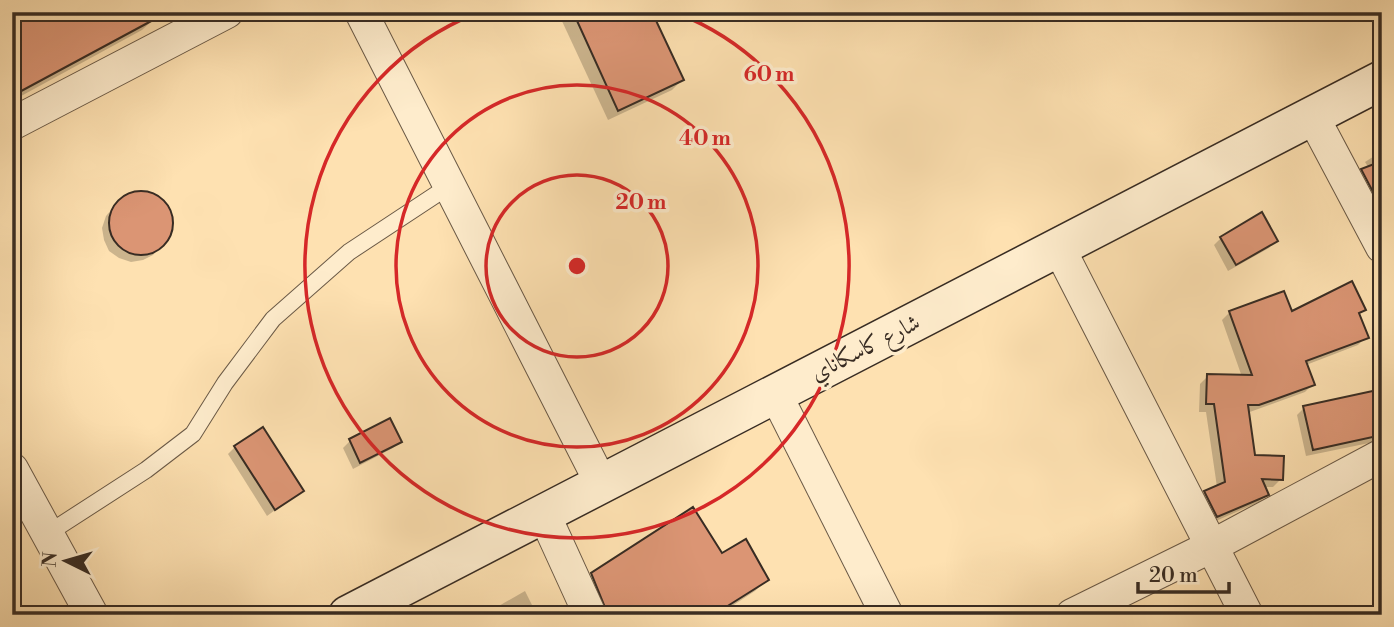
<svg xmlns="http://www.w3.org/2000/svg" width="1394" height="627" font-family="'Libre Bodoni',Amiri,serif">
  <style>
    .shadow { fill: #0003 }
    .building { fill: #db9574; stroke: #382c23; stroke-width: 2 }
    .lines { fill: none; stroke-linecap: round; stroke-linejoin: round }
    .lane-casing { stroke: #6a5946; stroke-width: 18 }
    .street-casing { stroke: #6a5946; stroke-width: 34 }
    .secondary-casing { stroke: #382c23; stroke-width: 41 }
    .lane { stroke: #feeccc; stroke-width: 16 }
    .street { stroke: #feeccc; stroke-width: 32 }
    .secondary { stroke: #feeccc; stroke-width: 38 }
    .ring { fill: none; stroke: #d62828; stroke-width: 3.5 }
    .labels { text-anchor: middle; stroke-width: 7; stroke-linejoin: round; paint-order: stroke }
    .street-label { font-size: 23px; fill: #382c23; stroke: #feeccc }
    .centre { fill: #d62828; stroke: #feeccc; stroke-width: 3.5 }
    .ring-label { font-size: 21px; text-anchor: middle; font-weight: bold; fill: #d62828; stroke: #feeccc; stroke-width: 7; stroke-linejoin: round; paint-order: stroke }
  </style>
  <rect width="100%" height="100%" fill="#fee1b1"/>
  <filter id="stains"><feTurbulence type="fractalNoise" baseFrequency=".00286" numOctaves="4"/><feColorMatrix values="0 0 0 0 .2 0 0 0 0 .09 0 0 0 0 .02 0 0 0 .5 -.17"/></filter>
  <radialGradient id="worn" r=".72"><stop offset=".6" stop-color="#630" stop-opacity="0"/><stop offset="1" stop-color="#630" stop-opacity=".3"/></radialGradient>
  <g class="shadow">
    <polygon points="568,12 650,12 682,80 672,90 608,120 561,19"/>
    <polygon points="12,14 155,18 142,30 12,101"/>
    <polygon points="1382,151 1382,180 1378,182 1365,162"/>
    <polygon points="144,192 155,195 165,203 171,214 172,225 168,237 153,255 143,260 131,262 119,258 109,251 104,240 102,228 106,216 121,199 132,193"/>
    <polygon points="1262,215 1276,241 1269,248 1228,271 1214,245 1221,238"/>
    <polygon points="1364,309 1358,315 1366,337 1358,345 1306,365 1313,384 1305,392 1247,413 1254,456 1281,479 1273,487 1264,487 1267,494 1259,502 1209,524 1197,501 1205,493 1217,487 1206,412 1199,412 1200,384 1208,376 1242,377 1222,320 1230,312 1291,314"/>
    <polygon points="1382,389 1382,438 1374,442 1306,456 1297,415 1304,408"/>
    <polygon points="389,420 400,441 393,448 353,469 343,448 350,441"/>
    <polygon points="235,447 302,490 267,516 228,454"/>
    <polygon points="722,555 767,579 755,591 726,610 728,615 592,615 580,587 592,574"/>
    <polygon points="525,591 537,615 483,615"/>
    <polygon points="1370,605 1374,615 1350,615"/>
  </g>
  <g class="building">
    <polygon points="12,12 168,12 12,96"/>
    <polygon points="573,12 652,12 684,80 618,111"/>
    <polygon points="1382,161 1382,188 1373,192 1361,169"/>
    <circle cx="141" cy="223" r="32"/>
    <polygon points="1262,212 1278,241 1236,265 1220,237"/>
    <polygon points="1352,281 1366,310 1359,313 1369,338 1306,361 1315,385 1259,405 1248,405 1255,455 1284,456 1283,480 1262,479 1269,495 1217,517 1204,491 1225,482 1214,404 1206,404 1207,374 1252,375 1229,311 1284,291 1292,311"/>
    <polygon points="1382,389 1382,435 1313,450 1303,406"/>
    <polygon points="390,418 402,442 360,463 349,439"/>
    <polygon points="263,427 304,491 275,510 234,446"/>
    <polygon points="693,507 722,553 746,539 769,580 726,607 730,615 608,615 591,573"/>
  </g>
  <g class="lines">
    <defs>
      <polyline id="lane" points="47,534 146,470 193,434 225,383 273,319 349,252 449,186"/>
      <g id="street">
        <polyline points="361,12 601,483"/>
        <polyline points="1313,117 1382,247"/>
        <polyline points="12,124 227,12"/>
        <polyline points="1059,248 1247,615"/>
        <polyline points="775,393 887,615"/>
        <polyline points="12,469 92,615"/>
        <polyline points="543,512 590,615"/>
        <polyline points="1072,615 1212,546 1382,455"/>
      </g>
      <polyline id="secondary" points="348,615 1382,80"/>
    </defs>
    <use href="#lane" class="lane-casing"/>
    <use href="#street" class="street-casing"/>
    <use href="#secondary" class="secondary-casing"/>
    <use href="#lane" class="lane"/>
    <use href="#street" class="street"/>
    <use href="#secondary" class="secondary"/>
  </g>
  <g class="ring">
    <circle cx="577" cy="266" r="91"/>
    <circle cx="577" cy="266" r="181"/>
    <path d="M677 13A272 272 0 1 1 477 13"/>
  </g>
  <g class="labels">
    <g class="street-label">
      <text transform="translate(865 347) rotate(-27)" y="8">شارع كاسكاناي</text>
    </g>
  </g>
  <circle cx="577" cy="266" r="10" class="centre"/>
  <g class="ring-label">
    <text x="769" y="81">60 m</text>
    <text x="705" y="145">40 m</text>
    <text x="641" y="209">20 m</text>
  </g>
  <rect width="1394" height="627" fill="none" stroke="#fee1b1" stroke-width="42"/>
  <rect x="14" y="14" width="1366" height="599" fill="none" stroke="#382c23" stroke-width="3.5"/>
  <rect x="21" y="21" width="1352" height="585" fill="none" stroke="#382c23" stroke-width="2"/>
  <g transform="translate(66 561) rotate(275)" stroke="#feeccc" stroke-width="5" paint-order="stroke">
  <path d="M0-5L12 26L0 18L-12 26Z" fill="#382c23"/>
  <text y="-10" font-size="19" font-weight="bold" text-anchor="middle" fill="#382c23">N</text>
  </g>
  <path d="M1138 582v10h91v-10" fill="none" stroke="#382c23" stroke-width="3.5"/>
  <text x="1149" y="582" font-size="21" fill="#382c23" stroke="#feeccc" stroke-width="5" paint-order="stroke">20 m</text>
  <rect width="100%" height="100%" filter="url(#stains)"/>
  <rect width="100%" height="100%" fill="url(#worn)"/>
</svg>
